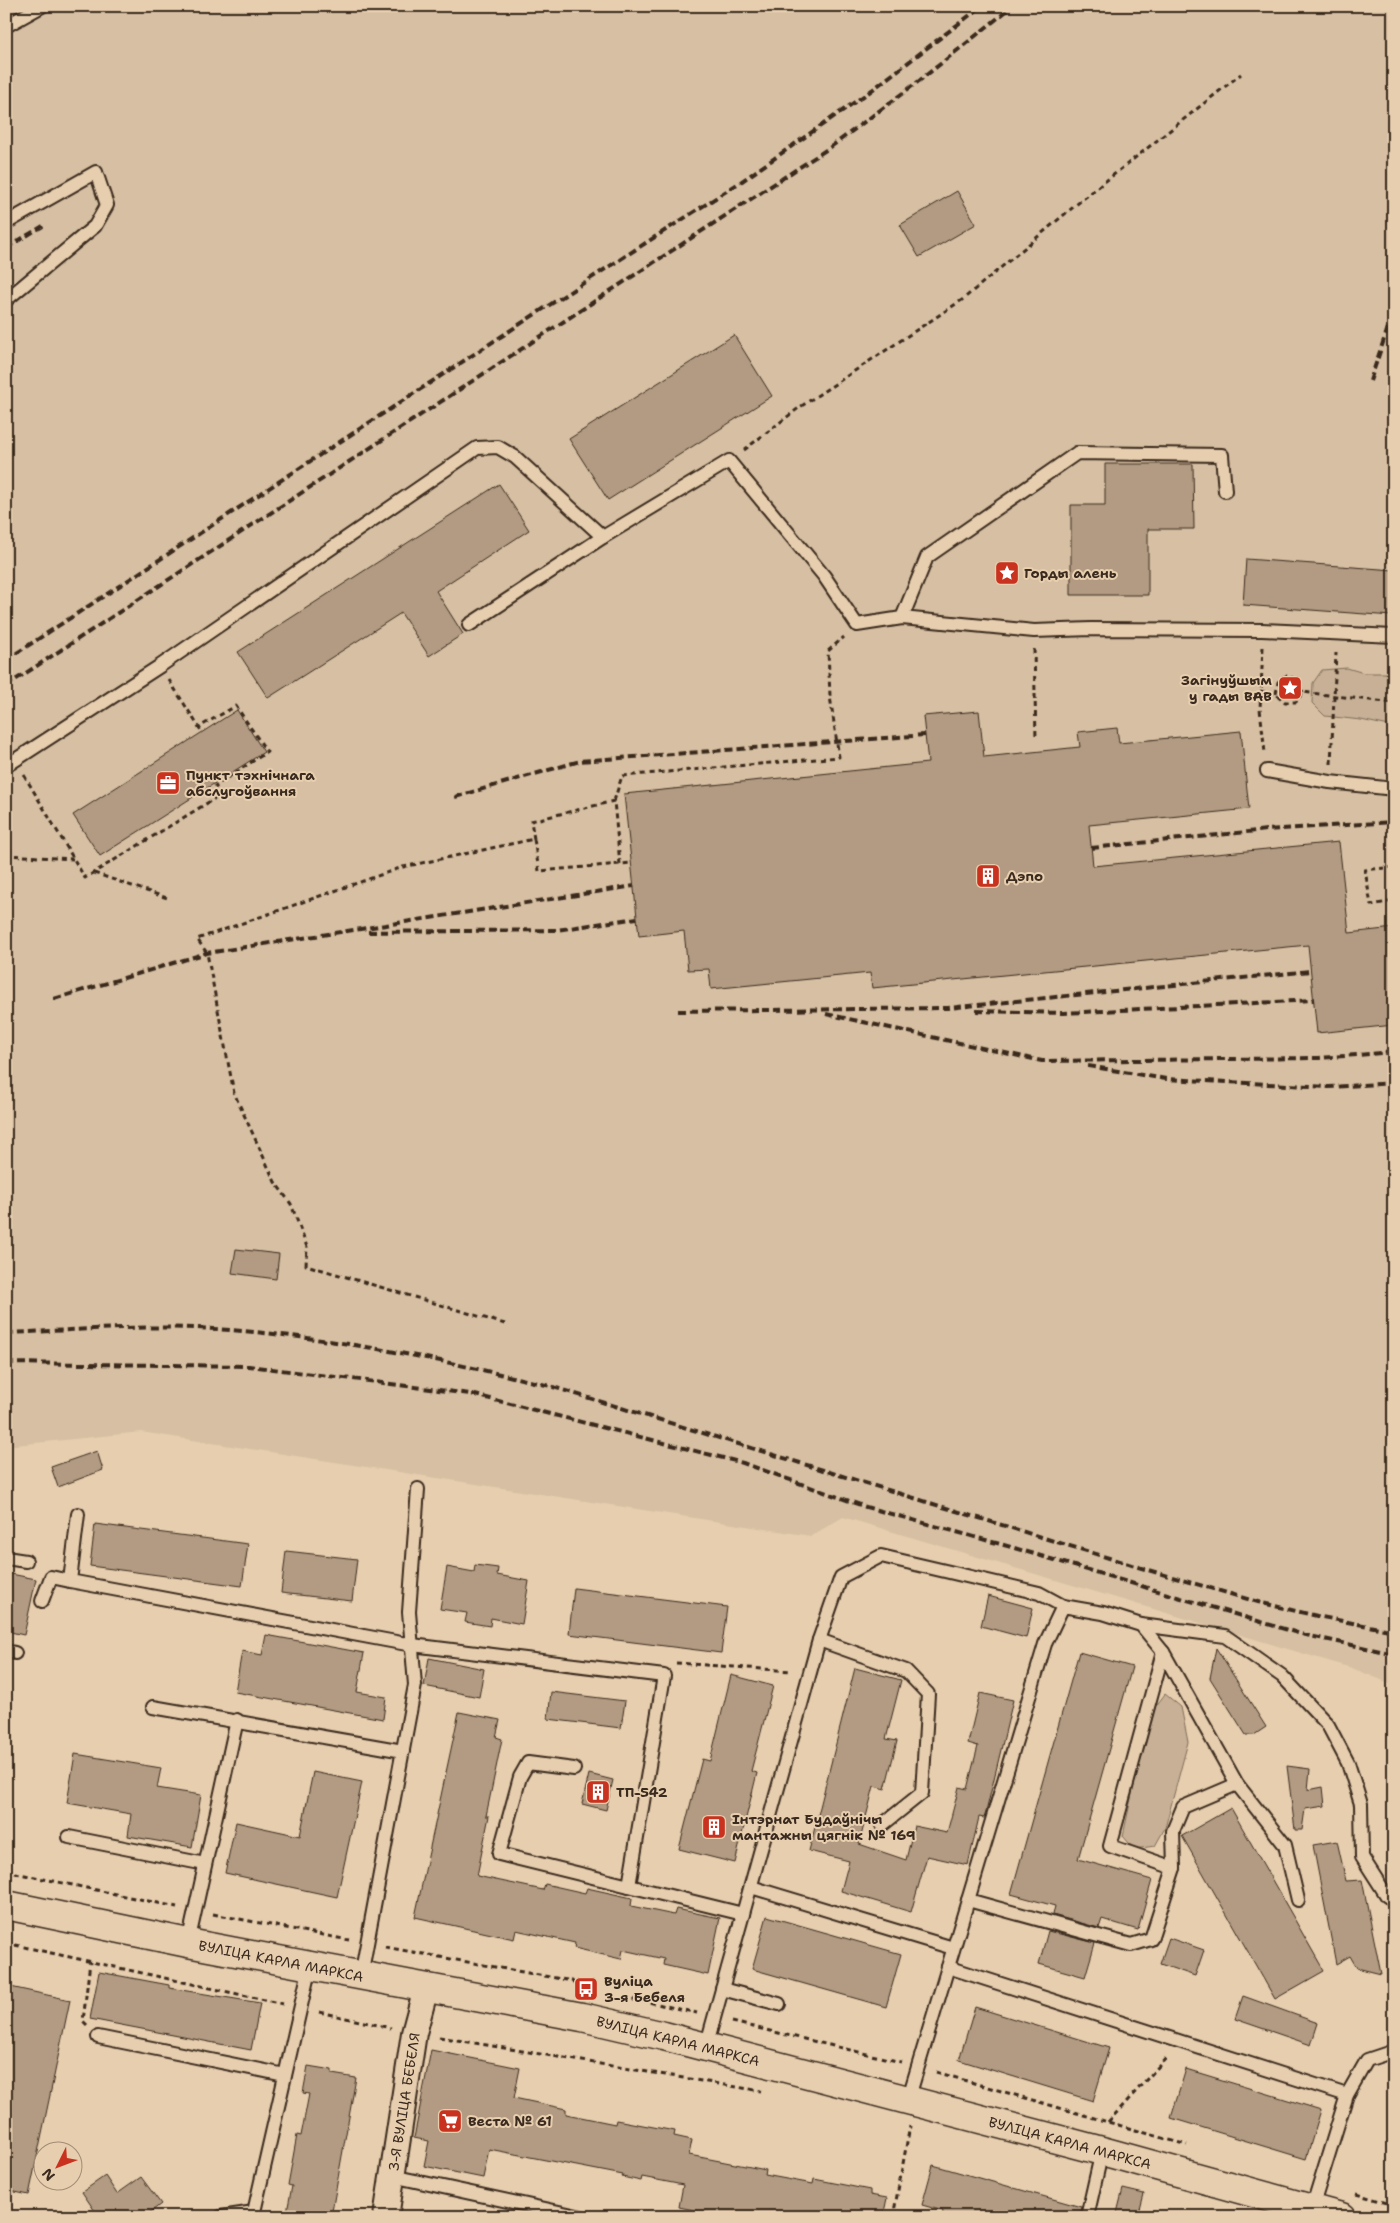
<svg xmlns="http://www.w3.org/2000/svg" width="1400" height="2223" font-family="'Shantell Sans',sans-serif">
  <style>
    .built { fill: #d6bfa2 }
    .green { fill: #c7b095; stroke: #816d5a }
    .building { fill: #b29b82; stroke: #3b2a1e }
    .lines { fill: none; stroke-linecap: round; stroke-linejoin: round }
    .service-casing { stroke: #3b2a1e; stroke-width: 16 }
    .minor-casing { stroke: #3b2a1e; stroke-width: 28 }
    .secondary-casing { stroke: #3b2a1e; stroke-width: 31 }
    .path { stroke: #3b2a1e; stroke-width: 3; stroke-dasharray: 5 4; stroke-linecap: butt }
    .service { stroke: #e6ceaf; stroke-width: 12 }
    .minor { stroke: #e6ceaf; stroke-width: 24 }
    .secondary { stroke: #e6ceaf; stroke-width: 28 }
    .rail { stroke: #3b2a1e; stroke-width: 4; stroke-dasharray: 8 4; stroke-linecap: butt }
    .labels { text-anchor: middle; stroke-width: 4; stroke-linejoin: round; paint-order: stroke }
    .poi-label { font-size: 14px; font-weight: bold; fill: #3b2a1e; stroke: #e6ceaf; text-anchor: start }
    .street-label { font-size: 14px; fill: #3b2a1e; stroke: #e6ceaf }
  </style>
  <rect width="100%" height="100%" fill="#e6ceaf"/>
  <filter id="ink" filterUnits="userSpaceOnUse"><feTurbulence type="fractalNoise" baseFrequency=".02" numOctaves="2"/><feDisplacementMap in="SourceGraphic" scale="10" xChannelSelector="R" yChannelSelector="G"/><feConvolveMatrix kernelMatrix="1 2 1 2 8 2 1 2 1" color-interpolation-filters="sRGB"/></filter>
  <g filter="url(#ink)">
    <polygon class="built" points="6,6 1394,6 1394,1685 1352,1668 843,1517 811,1536 141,1432 6,1446"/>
    <g class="green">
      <polygon points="1347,668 1364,673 1394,673 1394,727 1361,720 1325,716 1312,703 1313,683 1322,670"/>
      <polygon points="1165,1694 1181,1707 1188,1742 1165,1828 1155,1846 1134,1849 1123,1836 1149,1715"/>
    </g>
    <g class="building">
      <polygon points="957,191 976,224 919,257 900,225"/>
      <polygon points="734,335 772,396 608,500 569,439"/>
      <polygon points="1105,464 1193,464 1194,529 1148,529 1148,595 1071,595 1071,505 1105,505"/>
      <polygon points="499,484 529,530 436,591 463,634 429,656 401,613 268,698 238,652"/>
      <polygon points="1246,559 1394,570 1392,616 1243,605"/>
      <polygon points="237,710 264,752 100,856 73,815"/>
      <polygon points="979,711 984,757 1080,747 1078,732 1117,728 1119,743 1241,731 1249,809 1089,825 1093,866 1339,842 1349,933 1394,928 1394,1025 1317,1033 1308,945 872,988 870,973 711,989 709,969 688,970 684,931 639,936 624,794 928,763 923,716"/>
      <polygon points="236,1249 279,1254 276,1279 232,1273"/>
      <polygon points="97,1451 103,1470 58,1487 51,1467"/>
      <polygon points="95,1524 248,1544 242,1586 90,1566"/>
      <polygon points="286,1551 357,1559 352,1601 281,1593"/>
      <polygon points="475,1565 498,1568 497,1575 529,1581 522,1624 491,1618 490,1626 465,1622 467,1613 440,1609 447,1567 474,1572"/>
      <polygon points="6,1573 36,1579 24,1635 6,1631"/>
      <polygon points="574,1588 727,1607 721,1653 569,1634"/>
      <polygon points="988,1596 1033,1608 1026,1638 981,1626"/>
      <polygon points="266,1635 364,1653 357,1692 386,1697 383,1719 235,1692 242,1651 262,1655"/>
      <polygon points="1216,1648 1266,1727 1254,1735 1246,1735 1210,1678"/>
      <polygon points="1079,1652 1132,1667 1078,1859 1152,1880 1138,1930 1102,1919 1099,1928 1053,1915 1055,1906 1011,1894"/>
      <polygon points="429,1658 484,1669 479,1697 424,1686"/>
      <polygon points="855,1668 901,1680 886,1739 897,1741 885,1789 874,1786 859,1844 906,1860 914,1826 947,1833 959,1787 967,1789 978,1746 968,1743 980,1693 1013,1700 986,1812 984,1818 979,1817 968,1865 927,1856 911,1912 841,1891 849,1861 809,1851"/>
      <polygon points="731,1675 773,1686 751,1771 757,1773 735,1863 679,1849 702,1759 710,1761"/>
      <polygon points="551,1692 625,1701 621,1728 548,1719"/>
      <polygon points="459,1712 500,1720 496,1737 502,1739 486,1816 489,1816 477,1876 543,1890 545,1884 585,1893 587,1888 632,1898 631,1906 674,1915 676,1909 720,1918 708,1975 663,1965 664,1959 623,1950 621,1959 574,1948 575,1943 516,1930 514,1939 415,1917"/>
      <polygon points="75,1754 161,1768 157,1788 201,1795 192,1847 128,1836 131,1814 67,1803"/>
      <polygon points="1287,1766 1310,1769 1308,1790 1323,1787 1325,1806 1305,1809 1302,1830 1295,1830"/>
      <polygon points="313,1772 362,1782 337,1897 225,1873 236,1822 300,1836"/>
      <polygon points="589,1774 613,1780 606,1810 582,1804"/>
      <polygon points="1231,1808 1324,1971 1275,1999 1182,1836"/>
      <polygon points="1337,1841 1346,1881 1362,1880 1381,1974 1357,1968 1350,1956 1336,1964 1313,1845"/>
      <polygon points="767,1916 901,1954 886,2007 752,1969"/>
      <polygon points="1048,1931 1095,1943 1085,1977 1039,1964"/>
      <polygon points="1169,1938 1204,1950 1195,1976 1160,1964"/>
      <polygon points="99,1972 169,1985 169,1988 260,2003 251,2050 90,2019"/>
      <polygon points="6,1986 70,2000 29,2195 6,2190"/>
      <polygon points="1243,1996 1318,2023 1311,2045 1235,2019"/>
      <polygon points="975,2007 1109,2048 1093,2101 959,2060"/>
      <polygon points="431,2050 520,2068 514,2098 566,2109 566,2114 615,2124 616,2120 675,2131 674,2136 692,2140 689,2155 766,2170 765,2175 813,2184 814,2179 870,2190 870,2195 887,2198 883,2217 728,2217 679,2207 683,2185 642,2177 641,2181 622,2177 623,2175 489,2149 483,2178 424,2166 429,2141 414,2138"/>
      <polygon points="308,2066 332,2070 332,2074 356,2078 331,2217 286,2217 292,2186 288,2185 297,2135 301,2136 309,2094 303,2093"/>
      <polygon points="1186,2069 1321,2110 1306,2159 1171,2118"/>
      <polygon points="933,2165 1081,2207 1079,2217 942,2217 943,2211 922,2205"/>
      <polygon points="105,2176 117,2194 141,2177 161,2204 144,2217 99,2217 82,2192"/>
      <polygon points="1123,2189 1144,2194 1138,2217 1116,2217"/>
    </g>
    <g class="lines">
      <defs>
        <g id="service">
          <polyline points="6,26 42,6"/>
          <polyline points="6,223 96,172 107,205 95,226 6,300"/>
          <polyline points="902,618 927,557 1077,453 1222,455 1225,491"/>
          <polyline points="469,625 603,537"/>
          <polyline points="6,766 160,666 477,448 498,447 515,457 603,537 729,461 824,576 857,625 902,618 1034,631 1091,629 1262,630 1394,636"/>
          <polyline points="1267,771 1330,782 1394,789"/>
          <polyline points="78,1514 70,1581 412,1645 664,1676 629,1886"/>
          <polyline points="6,1558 26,1561"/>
          <polyline points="42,1601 51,1577 70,1581"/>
          <polyline points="1141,1625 1225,1636 1282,1676 1328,1725 1348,1763 1361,1804 1362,1857 1387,1896 1394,1900"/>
          <polyline points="819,1640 906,1671 928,1694 922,1793 882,1825"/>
          <polyline points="6,1651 15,1653"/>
          <polyline points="1163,1652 1110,1846 1174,1868"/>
          <polyline points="153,1707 403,1751"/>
          <polyline points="574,1769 528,1763 520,1777 499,1854 743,1914"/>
          <polyline points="69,1837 205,1864"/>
          <polyline points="751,1887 953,1948"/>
          <polyline points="968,1900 1131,1945 1151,1939 1174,1868 1173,1831 1183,1807 1237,1784"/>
          <polyline points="188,1943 237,1720"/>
          <polyline points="948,1967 1347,2095"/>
          <polyline points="361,1976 415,1685 409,1612 418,1489"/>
          <polyline points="722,1989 779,2004"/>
          <polyline points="98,2037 285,2075"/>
          <polyline points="706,2047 819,1640 841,1577 881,1556 1039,1593 1063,1606"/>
          <polyline points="908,2100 1045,1644 1063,1606 1103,1613 1141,1625 1163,1652 1237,1784 1285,1845 1298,1900"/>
          <polyline points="392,2176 582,2217"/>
          <polyline points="1312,2208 1347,2095 1367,2060 1394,2051"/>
          <polyline points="221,2217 254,2212 310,1966"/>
          <polyline points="1087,2217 1102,2151"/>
        </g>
        <polyline id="minor" points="386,2217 414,2033 426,1988"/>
        <polyline id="secondary" points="6,1905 188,1943 582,2017 664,2036 1102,2151 1341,2217"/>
      </defs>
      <use href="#service" class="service-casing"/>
      <use href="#minor" class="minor-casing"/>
      <use href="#secondary" class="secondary-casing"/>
      <g class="path">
        <polyline points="744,450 800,407 962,300 1083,199 1241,74"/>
        <polyline points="1263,647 1260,709 1265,753"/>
        <polyline points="1034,649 1036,739"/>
        <polyline points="169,680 202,732"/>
        <polyline points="1260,691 1276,694 1285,702 1296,702 1303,692 1394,703"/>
        <polyline points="1276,694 1278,682 1286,676 1295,679 1303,692"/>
        <polyline points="1331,764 1336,653"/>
        <polyline points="24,775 85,878 222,794 215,786 267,752 236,706 199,727"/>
        <polyline points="614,801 622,776 839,757 830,696 828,651 844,637"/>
        <polyline points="534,839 531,821 614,801 620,864"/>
        <polyline points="6,855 73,859"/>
        <polyline points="1394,867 1365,870 1371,905 1394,901"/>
        <polyline points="94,873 170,899"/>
        <polyline points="505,1324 306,1265 307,1247 291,1204 275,1182 234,1093 207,953 197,939 403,867 534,839 539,871 632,863"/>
        <polyline points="676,1663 792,1671"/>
        <polyline points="6,1871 177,1907"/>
        <polyline points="213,1914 349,1940"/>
        <polyline points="6,1943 283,2004"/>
        <polyline points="385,1947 572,1981 579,1990"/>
        <polyline points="633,2001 635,1999 697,2013"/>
        <polyline points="319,2012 391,2028"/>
        <polyline points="732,2022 901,2062"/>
        <polyline points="87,2025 83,2021 90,1962"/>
        <polyline points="439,2037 761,2091"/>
        <polyline points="936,2072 1187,2145"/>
        <polyline points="1108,2122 1168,2056"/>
        <polyline points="1356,2194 1394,2205"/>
        <polyline points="893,2217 910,2126"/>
      </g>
      <use href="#service" class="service"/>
      <use href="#minor" class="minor"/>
      <use href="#secondary" class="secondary"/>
      <g class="rail">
        <polyline points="6,248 43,226"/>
        <polyline points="1370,381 1394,310"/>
        <polyline points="6,660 537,313 742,181 872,90 982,6"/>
        <polyline points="6,686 832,146 919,81 1013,6"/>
        <polyline points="455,797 580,761 925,735"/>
        <polyline points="1091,848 1267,830 1394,822"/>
        <polyline points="368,932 557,930 637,918"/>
        <polyline points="54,999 207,953 634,886"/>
        <polyline points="678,1011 948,1008 1311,971"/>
        <polyline points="976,1011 1064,1013 1314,1000"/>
        <polyline points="826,1014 1042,1061 1319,1058 1394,1052"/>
        <polyline points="1088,1066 1166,1079 1329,1087 1394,1083"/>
        <path d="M6,1333C80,1330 156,1324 230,1330C338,1338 444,1360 550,1386L1148,1570L1258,1602L1317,1616L1394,1631"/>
        <polyline points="6,1363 249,1366 471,1394 743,1463 866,1507 1011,1547 1301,1634 1394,1654"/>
      </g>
    </g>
  </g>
  <defs>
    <symbol id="sight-square" viewBox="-11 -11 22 22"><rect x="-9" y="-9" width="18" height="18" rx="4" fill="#c8321e" stroke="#e6ceaf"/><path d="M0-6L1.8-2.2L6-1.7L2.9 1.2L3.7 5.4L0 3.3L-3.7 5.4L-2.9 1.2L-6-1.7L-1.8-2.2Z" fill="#fff"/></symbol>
    <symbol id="office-square" viewBox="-11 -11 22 22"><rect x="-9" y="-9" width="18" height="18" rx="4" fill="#c8321e" stroke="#e6ceaf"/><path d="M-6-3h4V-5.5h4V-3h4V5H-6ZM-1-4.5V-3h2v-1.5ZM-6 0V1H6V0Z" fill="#fff"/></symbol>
    <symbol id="building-square" viewBox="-11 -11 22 22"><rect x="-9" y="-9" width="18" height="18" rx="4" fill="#c8321e" stroke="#e6ceaf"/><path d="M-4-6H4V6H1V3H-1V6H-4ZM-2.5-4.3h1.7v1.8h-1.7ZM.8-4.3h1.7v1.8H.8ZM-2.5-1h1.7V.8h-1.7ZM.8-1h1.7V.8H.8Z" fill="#fff"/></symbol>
    <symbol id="bus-square" viewBox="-11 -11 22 22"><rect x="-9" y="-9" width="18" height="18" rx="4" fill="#c8321e" stroke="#e6ceaf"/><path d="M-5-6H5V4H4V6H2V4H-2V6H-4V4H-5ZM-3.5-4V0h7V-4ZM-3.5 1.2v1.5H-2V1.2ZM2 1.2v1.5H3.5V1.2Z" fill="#fff"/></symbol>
    <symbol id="supermarket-square" viewBox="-11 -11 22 22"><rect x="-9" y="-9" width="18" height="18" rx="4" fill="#c8321e" stroke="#e6ceaf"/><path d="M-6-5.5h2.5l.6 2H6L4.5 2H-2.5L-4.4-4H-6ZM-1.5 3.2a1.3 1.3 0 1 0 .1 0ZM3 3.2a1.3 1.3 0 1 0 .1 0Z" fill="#fff"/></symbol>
  </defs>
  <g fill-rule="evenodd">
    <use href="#sight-square" x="993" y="559" width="28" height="28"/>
    <use href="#sight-square" x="1276" y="674" width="28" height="28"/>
    <use href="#office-square" x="154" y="769" width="28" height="28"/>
    <use href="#building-square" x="974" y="862" width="28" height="28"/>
    <use href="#building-square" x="584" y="1778" width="28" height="28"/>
    <use href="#building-square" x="700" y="1813" width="28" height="28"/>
    <use href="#bus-square" x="572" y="1975" width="28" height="28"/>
    <use href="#supermarket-square" x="436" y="2107" width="28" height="28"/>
  </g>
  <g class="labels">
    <g class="poi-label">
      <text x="1024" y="578">Горды алень</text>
      <text x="1272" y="685" text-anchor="end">Загінуўшым<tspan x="1272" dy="16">у гады ВАВ</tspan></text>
      <text x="186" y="780">Пункт тэхнічнага<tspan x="186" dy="16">абслугоўвання</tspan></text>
      <text x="1006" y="881">Дэпо</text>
      <text x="616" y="1797">ТП-542</text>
      <text x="732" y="1824">Інтэрнат Будаўнічы<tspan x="732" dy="16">мантажны цягнік № 169</tspan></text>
      <text x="604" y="1986">Вуліца<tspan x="604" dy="16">3-я Бебеля</tspan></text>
      <text x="468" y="2126">Веста № 61</text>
    </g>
    <g class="street-label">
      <text transform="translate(281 1961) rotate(11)" y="5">ВУЛІЦА КАРЛА МАРКСА</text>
      <text transform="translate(678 2041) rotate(14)" y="5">ВУЛІЦА КАРЛА МАРКСА</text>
      <text transform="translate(404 2102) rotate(-81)" y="5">3-Я ВУЛІЦА БЕБЕЛЯ</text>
      <text transform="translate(1070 2143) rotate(15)" y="5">ВУЛІЦА КАРЛА МАРКСА</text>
    </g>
  </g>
  <rect width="1400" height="2223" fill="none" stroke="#e6ceaf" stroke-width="25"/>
  <rect x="12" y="12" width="1375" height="2198" fill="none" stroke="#3b2a1e" stroke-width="2" filter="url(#ink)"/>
  <g transform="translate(58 2166) rotate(228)"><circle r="24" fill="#e6ceaf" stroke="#a28c75"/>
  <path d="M0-4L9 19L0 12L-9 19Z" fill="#c8321e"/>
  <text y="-8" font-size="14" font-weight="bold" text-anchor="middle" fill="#3b2a1e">N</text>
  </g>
</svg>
